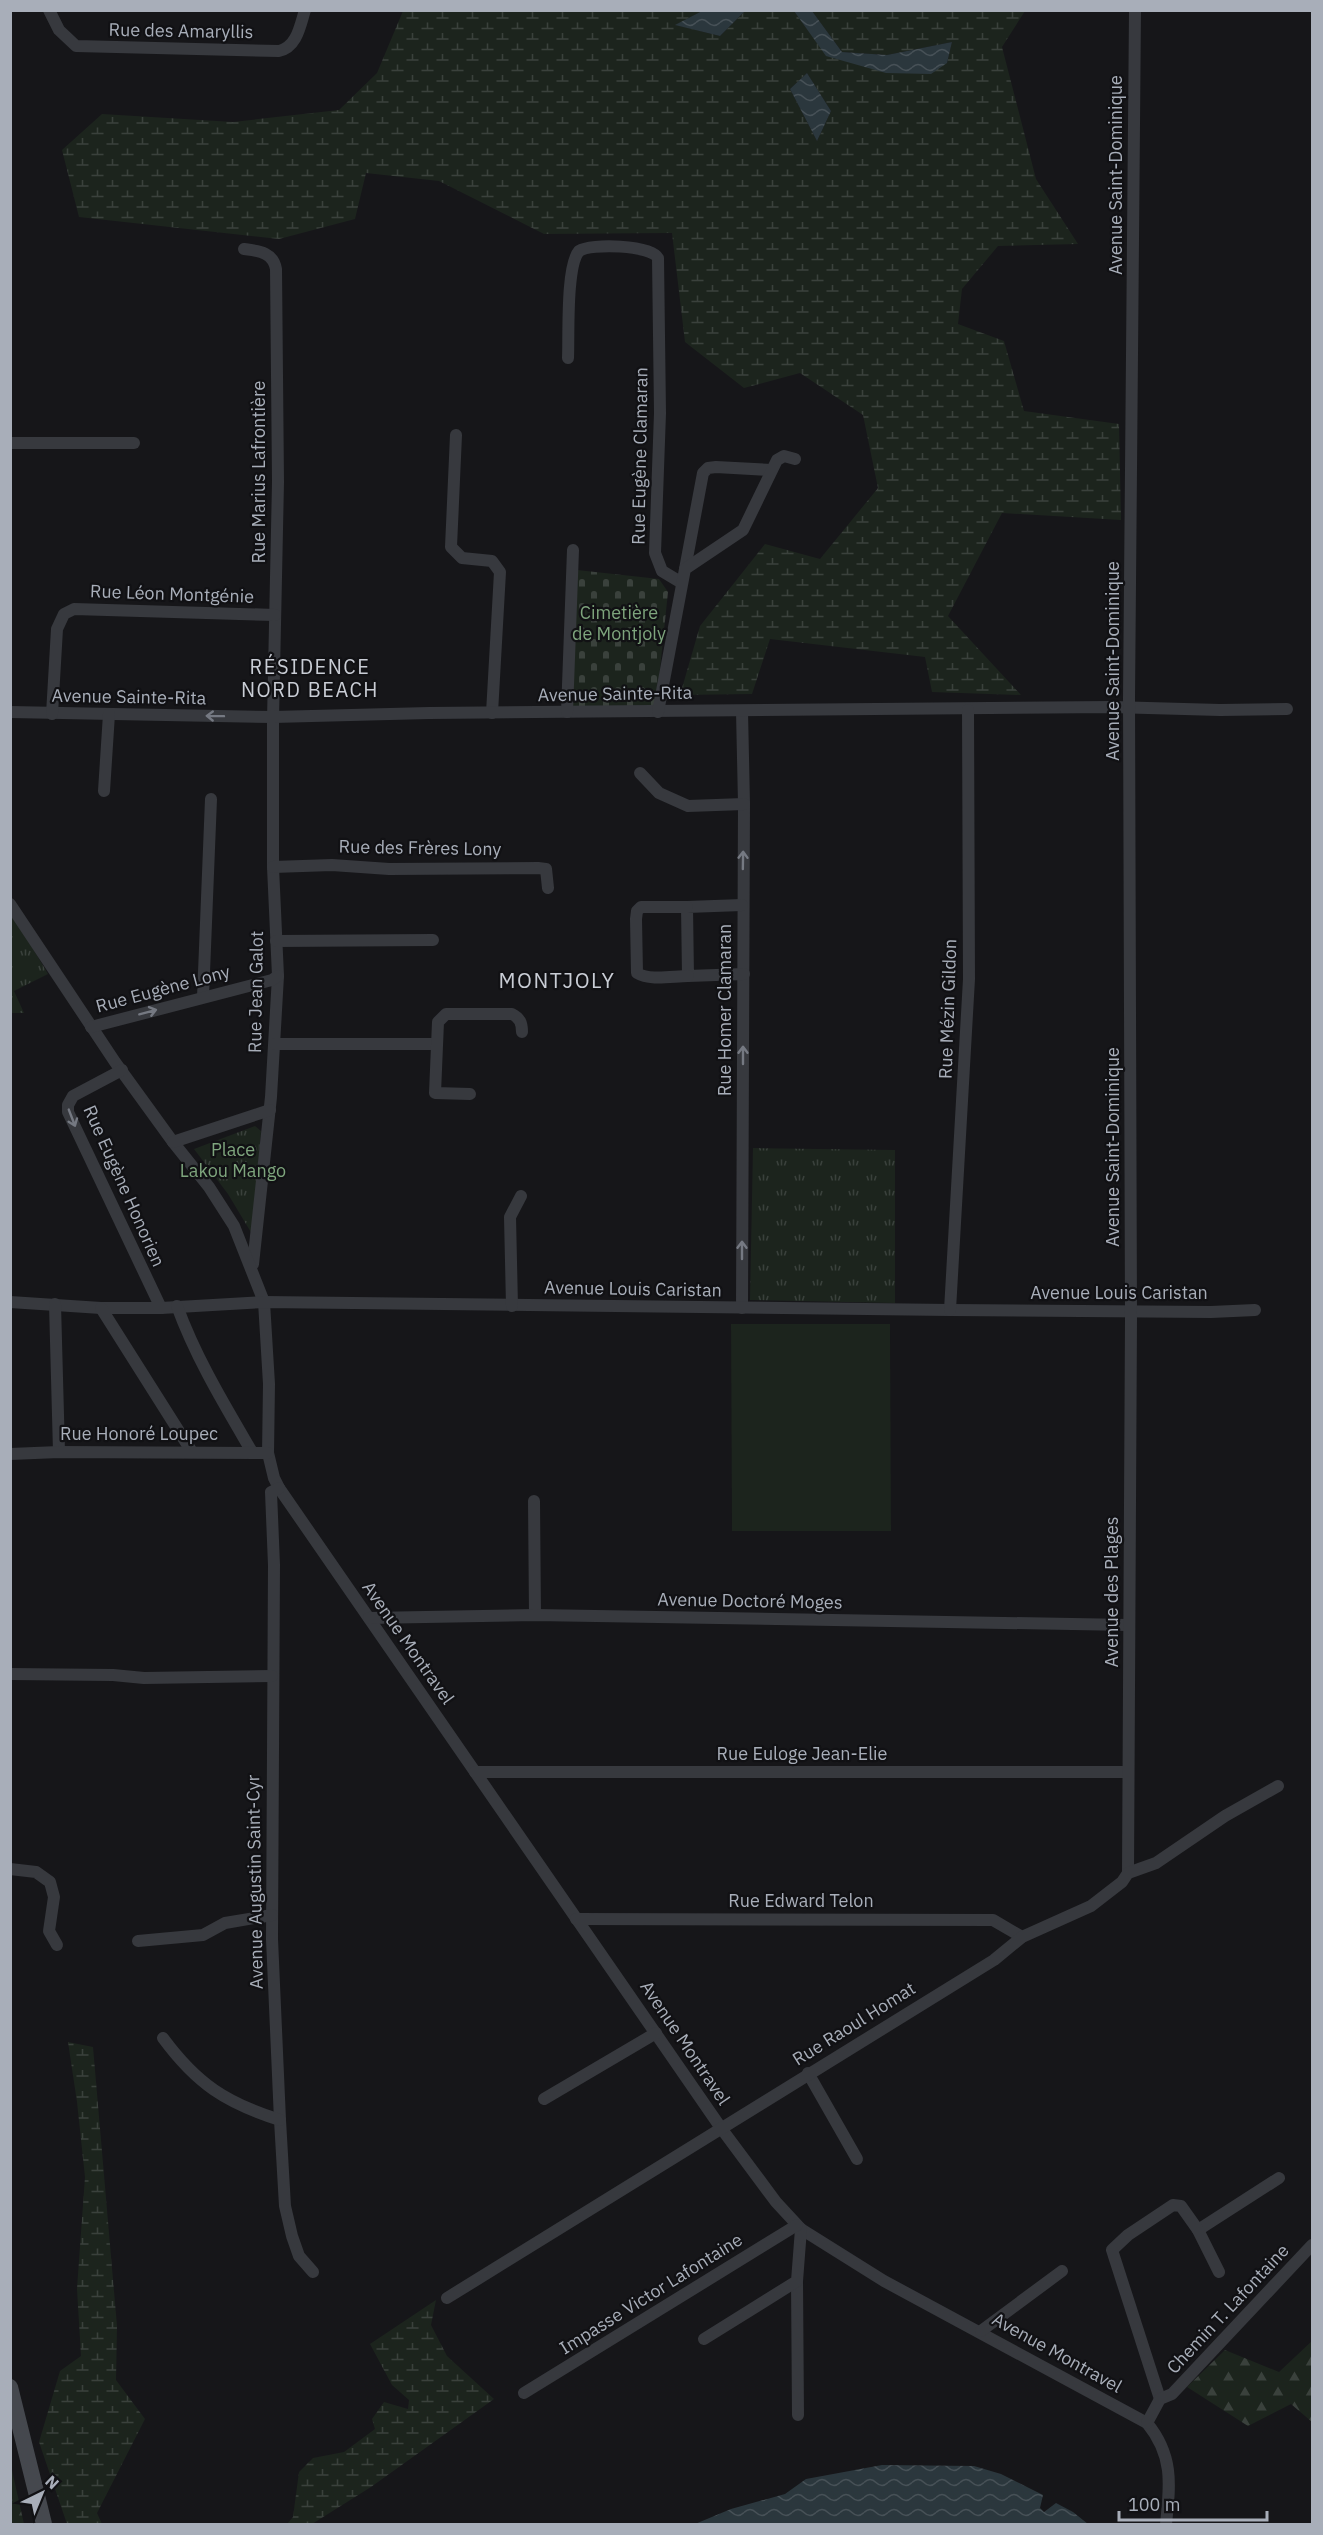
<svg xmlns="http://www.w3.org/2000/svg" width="1323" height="2535" font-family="'IBM Plex Sans',sans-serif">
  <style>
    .forest { fill: url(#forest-firs) }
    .wetland { fill: url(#wetland-marsh); fill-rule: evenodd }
    .cemetery { fill: url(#cemetery-stones) }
    .park { fill: url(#park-tufts) }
    .pitch { fill: #1c241d }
    .water { fill: url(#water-waves) }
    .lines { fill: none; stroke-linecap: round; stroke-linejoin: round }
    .street { stroke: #37393e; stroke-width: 12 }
    .secondary { stroke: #45484e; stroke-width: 16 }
    .oneway { stroke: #757982 }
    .labels { text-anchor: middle; stroke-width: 4.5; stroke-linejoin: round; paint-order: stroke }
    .street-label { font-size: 18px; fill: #a8aeb9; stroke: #111114 }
    .park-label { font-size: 18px; fill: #7ea57d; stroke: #111114 }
    .neighbourhood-label { font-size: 20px; letter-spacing: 1.5px; fill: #c9cdd5; stroke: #111114 }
    .quarter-label { font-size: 21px; letter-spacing: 1.5px; fill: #c9cdd5; stroke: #111114 }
  </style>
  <defs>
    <pattern id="forest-firs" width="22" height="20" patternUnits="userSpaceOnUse" patternTransform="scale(1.5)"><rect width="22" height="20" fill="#1c241d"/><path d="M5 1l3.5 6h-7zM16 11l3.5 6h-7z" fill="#3a413c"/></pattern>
    <pattern id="wetland-marsh" width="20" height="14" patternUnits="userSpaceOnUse" patternTransform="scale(1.5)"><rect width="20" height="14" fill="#1c241d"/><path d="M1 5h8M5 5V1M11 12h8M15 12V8" fill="none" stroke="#3a413c"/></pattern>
    <pattern id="cemetery-stones" width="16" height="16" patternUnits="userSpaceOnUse" patternTransform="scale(1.5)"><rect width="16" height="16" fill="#1c241d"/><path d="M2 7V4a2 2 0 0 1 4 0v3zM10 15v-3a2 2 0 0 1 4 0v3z" fill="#3a413c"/></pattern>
    <pattern id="park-tufts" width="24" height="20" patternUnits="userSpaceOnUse" patternTransform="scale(1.5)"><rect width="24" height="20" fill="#1c241d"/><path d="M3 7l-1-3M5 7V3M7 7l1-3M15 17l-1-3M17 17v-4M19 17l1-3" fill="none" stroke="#3a413c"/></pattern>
    <pattern id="water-waves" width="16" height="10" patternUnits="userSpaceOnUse" patternTransform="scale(1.5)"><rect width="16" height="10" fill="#2b373d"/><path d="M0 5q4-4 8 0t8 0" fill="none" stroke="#475157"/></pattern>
  </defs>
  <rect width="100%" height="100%" fill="#161619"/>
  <g class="forest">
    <polygon points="1312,2341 1312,2422 1291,2404 1248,2426 1187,2387 1225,2350 1279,2372"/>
    <polygon points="11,2466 24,2524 11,2524"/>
  </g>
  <g class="wetland">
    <path d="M403,11H702L676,25L720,36L745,11H794L827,56L947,63L952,42L887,55L842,52L812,11H1025L1002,47L1036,179L1078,244L998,246L962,289L958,324L1004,341L1024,411L1119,424L1121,520L1002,513L948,616L1021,695L932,692L925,657L770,639L752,694L680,695L700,626L765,544L820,559L878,488L863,415L800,373L744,388L685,342L672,233L544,234L439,181L366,173L355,219L279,239L79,217L62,150L102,114L233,122L339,110L377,73ZM807,73L831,111L817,141L790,89Z"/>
    <polygon points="68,2042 93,2047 117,2326 116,2380 145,2419 97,2513 102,2524 67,2524 39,2442 60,2371 81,2356 77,2289 85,2177 77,2102"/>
    <polygon points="436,2300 431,2325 447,2356 494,2399 371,2487 312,2524 287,2524 293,2517 299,2472 313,2458 344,2452 375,2429 372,2419 384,2402 408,2409 409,2400 392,2385 370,2344"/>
  </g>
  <polygon class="cemetery" points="577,570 659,579 668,592 656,707 567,709"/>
  <g class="park">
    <polygon points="10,910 48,974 14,991 24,1013 11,1013"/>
    <polygon points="255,1126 261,1131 252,1234 228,1194 194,1149"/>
    <polygon points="753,1148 895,1150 895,1303 750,1300"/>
  </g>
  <polygon class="pitch" points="731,1324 890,1324 891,1531 732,1531"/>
  <g class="water">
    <polygon points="702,11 702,10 745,11 720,36 675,25"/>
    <polygon points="794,11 812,11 842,52 887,55 952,42 947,63 931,74 886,73 826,56"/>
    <polygon points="807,73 831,111 817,141 790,89"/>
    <polygon points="882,2465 974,2466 1001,2474 1043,2495 1040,2508 1044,2512 1056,2503 1073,2512 1088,2524 695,2524 731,2509 785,2494 806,2479"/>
  </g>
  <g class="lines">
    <g class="street">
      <path d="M49,10L59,30L76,46L279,51C297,47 300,26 305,10"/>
      <path d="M244,249C259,251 273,252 276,269L278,482L273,720V867L278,976L271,1097L253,1264"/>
      <path d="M568,358C569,336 566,266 579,251C591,243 651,245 658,258L660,413L655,553L662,571L682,583"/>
      <polyline points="456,435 451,547 462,558 492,561 500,572 492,713"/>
      <polyline points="10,443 134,443"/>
      <polyline points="685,569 703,473 708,468 716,467 771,470"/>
      <polyline points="742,711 744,804 742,1308"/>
      <polyline points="10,712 273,717 429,713 1112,707 1220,710 1287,709"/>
      <polyline points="567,712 573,550"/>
      <polyline points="658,712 685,569 743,530 777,460 784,456 795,459"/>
      <polyline points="52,714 57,629 64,614 74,609 275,615"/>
      <polyline points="640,773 659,793 688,806 744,804"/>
      <polyline points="104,791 109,714"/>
      <polyline points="273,867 332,865 389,869 538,868 546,869 548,888"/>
      <path d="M10,904L115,1062L173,1142L209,1187L234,1226L264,1302L269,1384L268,1453L274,1478L279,1488L721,2128L776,2202L801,2229L884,2281L1147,2423C1174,2456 1170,2485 1166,2524"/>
      <polyline points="742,905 687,907 688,976 744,974"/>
      <path d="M687,907H641L637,911L636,919L637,973C650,981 673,976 688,976"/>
      <polyline points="276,941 433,940"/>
      <polyline points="203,997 211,799"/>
      <polyline points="91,1027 272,980 278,976"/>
      <polyline points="275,1044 436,1044"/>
      <polyline points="122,1070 73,1096 68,1105 68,1112 161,1308"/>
      <path d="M470,1094L435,1093L438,1022L446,1014H512C520,1018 522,1023 522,1032"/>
      <polyline points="173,1142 270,1110"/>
      <polyline points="10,1302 101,1308 161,1308 264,1302 950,1310 1211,1312 1255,1310"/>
      <polyline points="55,1304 59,1452"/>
      <path d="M177,1306C196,1358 224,1404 252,1452"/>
      <polyline points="512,1306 510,1217 521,1196"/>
      <polyline points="101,1308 192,1452"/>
      <polyline points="950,1310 969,979 968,710"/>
      <polyline points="10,1454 59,1452 268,1453"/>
      <polyline points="279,1488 271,1492 274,1565 272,1939 280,2120 285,2206 292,2236 299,2256 313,2272"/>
      <polyline points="534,1501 535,1615"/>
      <polyline points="369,1618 535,1615 1129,1625"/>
      <polyline points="10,1674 113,1675 144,1678 272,1676"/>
      <polyline points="475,1772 1128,1772"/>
      <polyline points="10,1869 36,1872 50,1882 54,1897 49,1931 57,1945"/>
      <polyline points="1128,1873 1131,1319 1129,699 1135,10"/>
      <polyline points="576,1919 993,1920 1022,1937"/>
      <polyline points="138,1941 203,1935 225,1923 272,1915"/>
      <path d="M163,2038C197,2084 226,2103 280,2120"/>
      <polyline points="808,2073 857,2159"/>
      <polyline points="544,2099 656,2033"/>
      <polyline points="1198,2230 1279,2178"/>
      <polyline points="797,2281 798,2415"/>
      <polyline points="447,2298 994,1960 1022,1937 1091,1906 1122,1882 1128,1873 1156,1863 1225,1816 1278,1786"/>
      <polyline points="981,2331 1062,2271"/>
      <polyline points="704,2339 797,2281 801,2229"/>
      <polyline points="524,2393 797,2225"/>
      <polyline points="1160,2399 1112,2250 1128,2235 1173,2205 1181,2206 1198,2230 1219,2272"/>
      <polyline points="1147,2423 1160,2399 1172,2394 1312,2245"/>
    </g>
    <polyline class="secondary" points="10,2387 44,2524"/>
  </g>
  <defs><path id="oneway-shaft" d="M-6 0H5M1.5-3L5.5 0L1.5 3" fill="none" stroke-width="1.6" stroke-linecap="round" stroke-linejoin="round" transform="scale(1.5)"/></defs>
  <g class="oneway">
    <use href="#oneway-shaft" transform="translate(215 716) rotate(-179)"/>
    <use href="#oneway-shaft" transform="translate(743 860) rotate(-89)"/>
    <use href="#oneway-shaft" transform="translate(148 1012) rotate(-15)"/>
    <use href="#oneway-shaft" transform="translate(743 1055) rotate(-90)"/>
    <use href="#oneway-shaft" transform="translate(72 1118) rotate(69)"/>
    <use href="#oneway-shaft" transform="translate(742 1250) rotate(-90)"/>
  </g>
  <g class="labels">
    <g class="street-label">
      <text transform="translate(181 31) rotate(1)" y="6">Rue des Amaryllis</text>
      <text transform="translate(1116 175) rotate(-90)" y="6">Avenue Saint-Dominique</text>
      <text transform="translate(640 456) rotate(-89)" y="6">Rue Eugène Clamaran</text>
      <text transform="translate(259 472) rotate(-90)" y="6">Rue Marius Lafrontière</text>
      <text transform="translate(172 594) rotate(2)" y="6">Rue Léon Montgénie</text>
      <text transform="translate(1113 661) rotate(-90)" y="6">Avenue Saint-Dominique</text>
      <text transform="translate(615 694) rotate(-1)" y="6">Avenue Sainte-Rita</text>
      <text transform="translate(129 697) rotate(1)" y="6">Avenue Sainte-Rita</text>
      <text transform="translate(420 848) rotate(1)" y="6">Rue des Frères Lony</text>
      <text transform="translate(163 989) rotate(-15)" y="6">Rue Eugène Lony</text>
      <text transform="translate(256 992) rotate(-89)" y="6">Rue Jean Galot</text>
      <text transform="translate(948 1009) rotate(-88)" y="6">Rue Mézin Gildon</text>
      <text transform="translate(725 1010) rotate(-90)" y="6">Rue Homer Clamaran</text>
      <text transform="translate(1113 1147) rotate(-90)" y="6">Avenue Saint-Dominique</text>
      <text transform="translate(124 1186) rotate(66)" y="6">Rue Eugène Honorien</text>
      <text transform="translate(633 1289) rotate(1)" y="6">Avenue Louis Caristan</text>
      <text x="1119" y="1299">Avenue Louis Caristan</text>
      <text x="139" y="1440">Rue Honoré Loupec</text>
      <text transform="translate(1112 1592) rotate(-90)" y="6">Avenue des Plages</text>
      <text transform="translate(750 1601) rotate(1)" y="6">Avenue Doctoré Moges</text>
      <text transform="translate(408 1643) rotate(55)" y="6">Avenue Montravel</text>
      <text x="802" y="1760">Rue Euloge Jean-Elie</text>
      <text transform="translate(255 1882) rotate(-91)" y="6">Avenue Augustin Saint-Cyr</text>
      <text x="801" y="1907">Rue Edward Telon</text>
      <text transform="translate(854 2024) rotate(-32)" y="6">Rue Raoul Homat</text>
      <text transform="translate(685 2043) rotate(56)" y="6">Avenue Montravel</text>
      <text transform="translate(651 2294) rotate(-32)" y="6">Impasse Victor Lafontaine</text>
      <text transform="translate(1228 2309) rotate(-47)" y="6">Chemin T. Lafontaine</text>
      <text transform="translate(1057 2353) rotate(29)" y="6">Avenue Montravel</text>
    </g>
    <g class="park-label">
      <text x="619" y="619">Cimetière<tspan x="619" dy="21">de Montjoly</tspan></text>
      <text x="233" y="1156">Place<tspan x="233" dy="21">Lakou Mango</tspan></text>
    </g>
    <g class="neighbourhood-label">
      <text x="310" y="674">RÉSIDENCE<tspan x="310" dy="23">NORD BEACH</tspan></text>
    </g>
    <g class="quarter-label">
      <text x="557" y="988">MONTJOLY</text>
    </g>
  </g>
  <rect width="1323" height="2535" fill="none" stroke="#a8aeb9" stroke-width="24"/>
  <g transform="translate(42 2493) rotate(43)" stroke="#111114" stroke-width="4.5" paint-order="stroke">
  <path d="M0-4.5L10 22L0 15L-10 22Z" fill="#a8aeb9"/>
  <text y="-9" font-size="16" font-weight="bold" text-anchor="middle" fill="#a8aeb9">N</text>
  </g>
  <path d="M1119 2511v9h148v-9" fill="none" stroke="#a8aeb9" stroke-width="3"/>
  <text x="1128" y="2511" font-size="18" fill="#a8aeb9" stroke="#111114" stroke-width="4.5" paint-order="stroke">100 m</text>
</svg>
